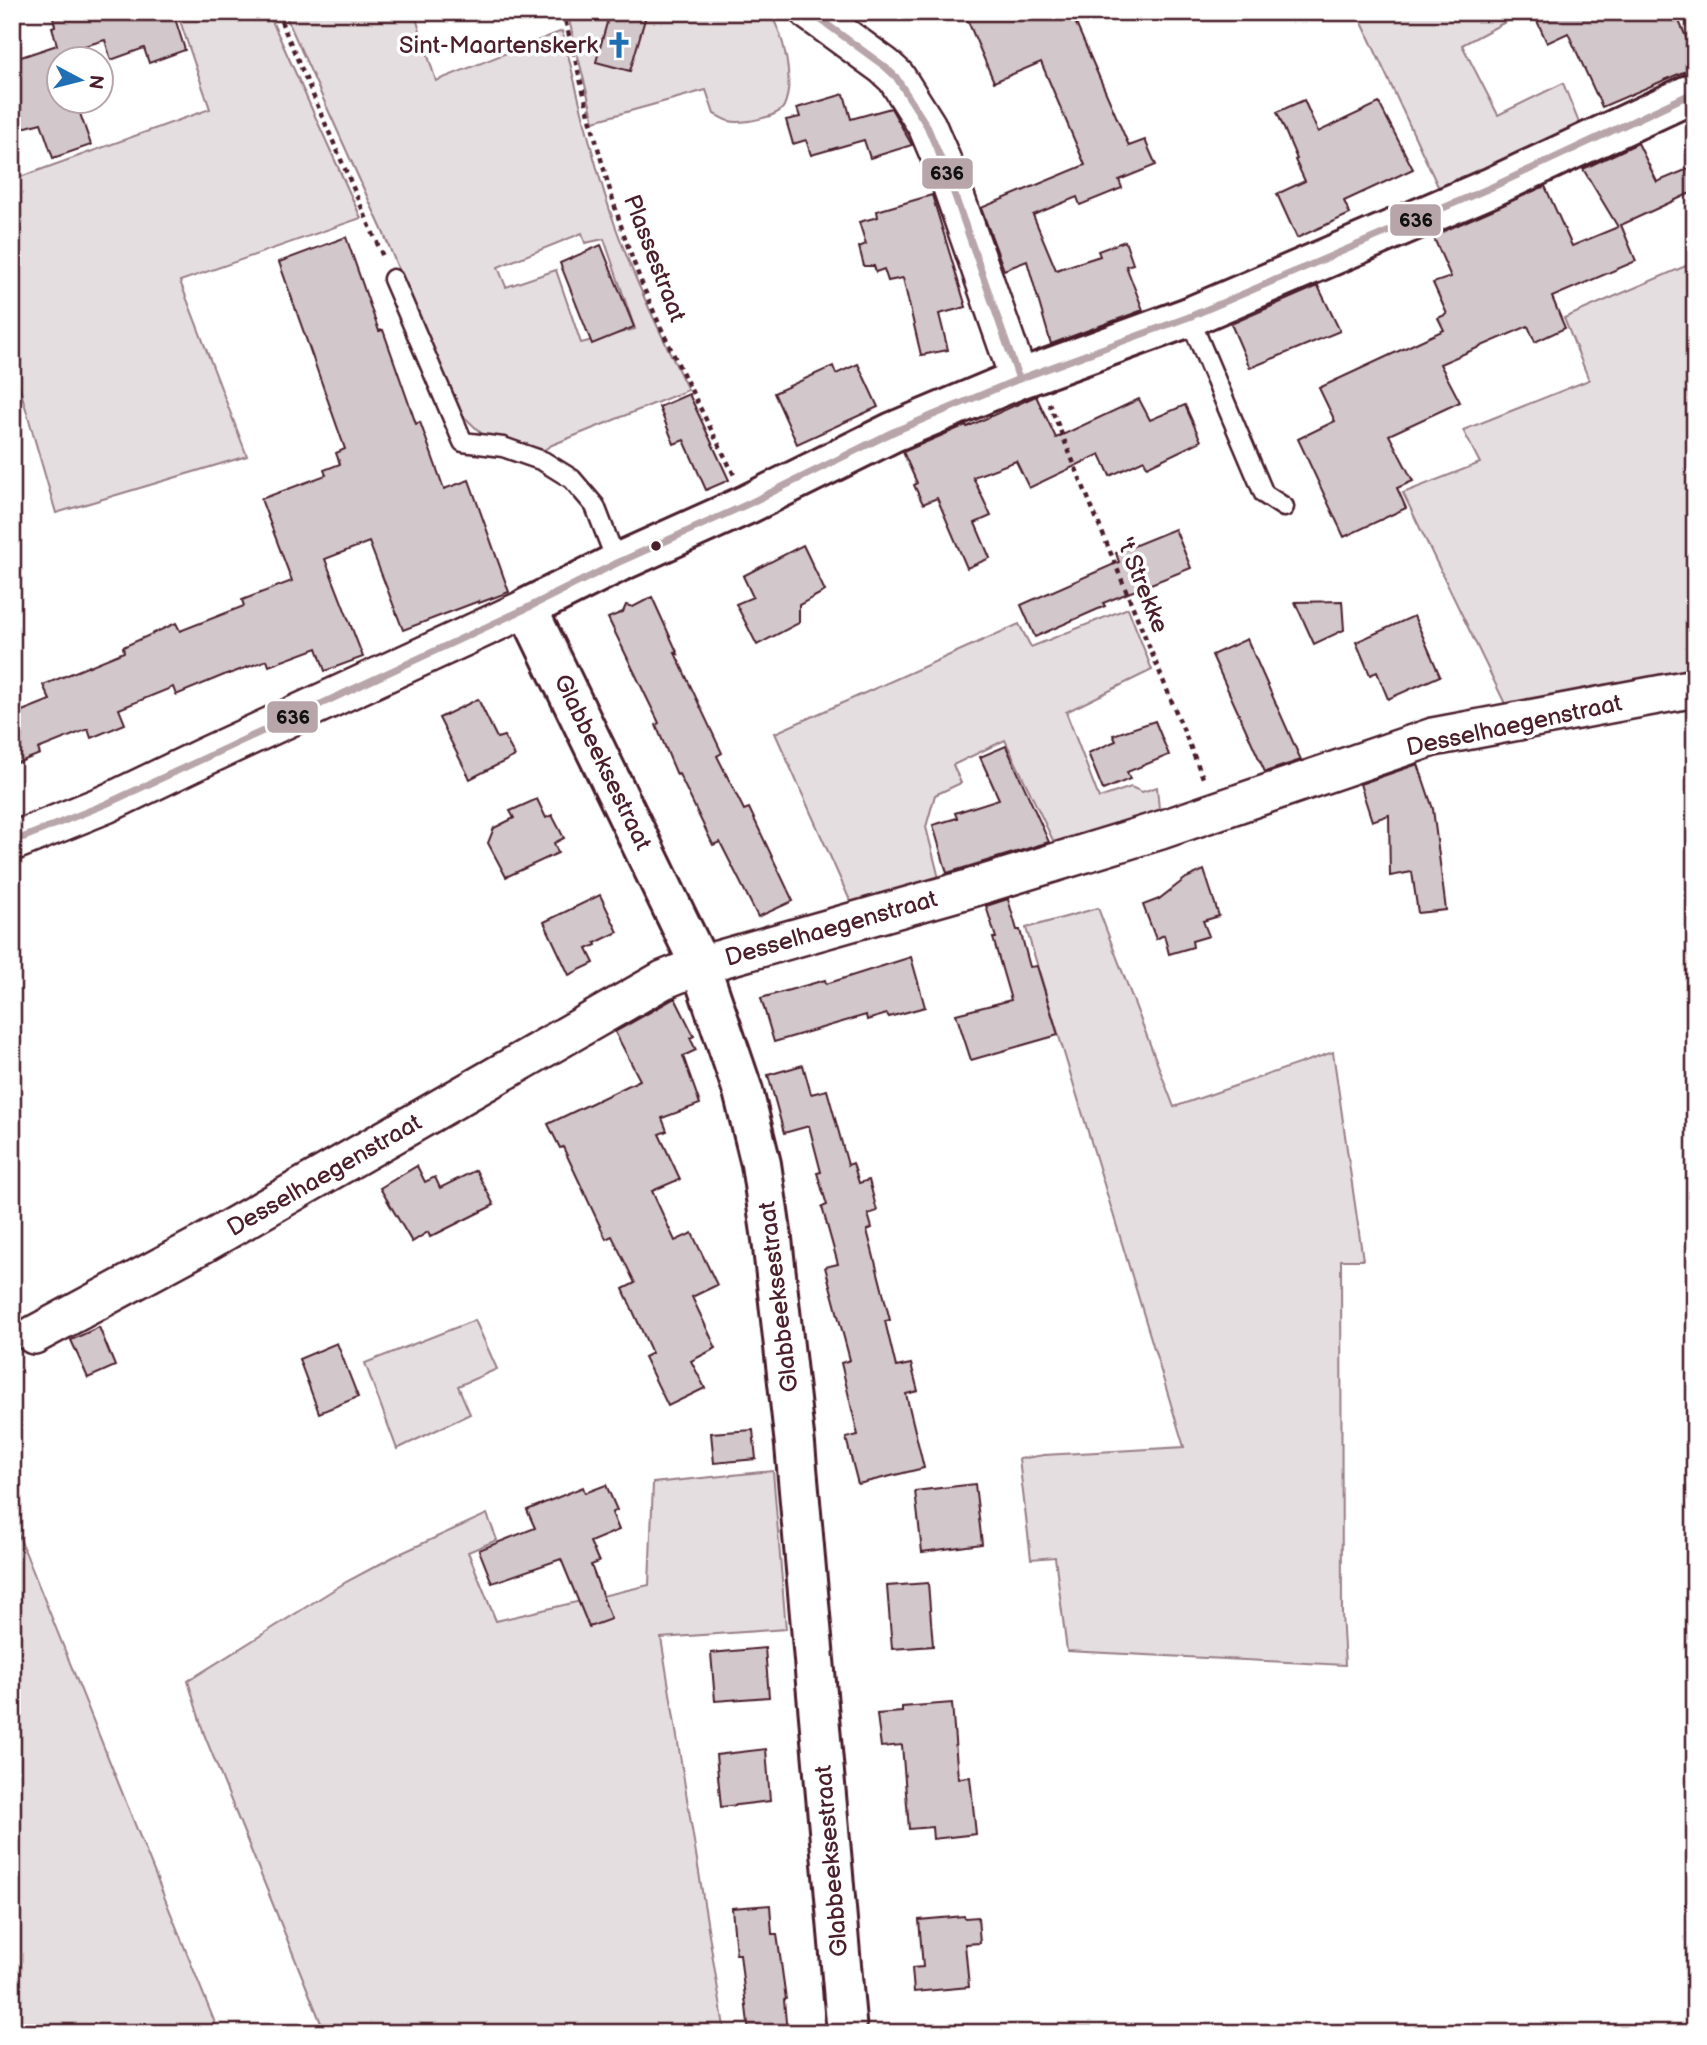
<svg xmlns="http://www.w3.org/2000/svg" width="1707" height="2045" font-family="'Balsamiq Sans',sans-serif">
  <style>
    .green { fill: #e5dee0; stroke: #987e86; stroke-width: 2; fill-rule: evenodd }
    .building { fill: #d2c7cb; stroke: #4a1f2b; stroke-width: 2 }
    .lines { fill: none; stroke-linecap: round; stroke-linejoin: round }
    .service-casing { stroke: #4a1f2b; stroke-width: 23 }
    .minor-casing { stroke: #4a1f2b; stroke-width: 42 }
    .tertiary-casing { stroke: #4a1f2b; stroke-width: 44 }
    .path { stroke: #4a1f2b; stroke-width: 4.5; stroke-dasharray: 5 5; stroke-linecap: butt }
    .service { stroke: #fff; stroke-width: 18 }
    .minor { stroke: #fff; stroke-width: 37 }
    .tertiary { stroke: #fff; stroke-width: 38 }
    .bus-1-casing { stroke: #fff; stroke-width: 12 }
    .bus-1 { stroke: #b7a5aa; stroke-width: 7 }
    .bus-dot { fill: #4a1f2b; stroke: #fff; stroke-width: 2.5 }
    .labels { text-anchor: middle; stroke-width: 7; stroke-linejoin: round; paint-order: stroke }
    .poi-label { font-size: 24px; fill: #4a1f2b; stroke: #fff; text-anchor: end }
    .street-label { font-size: 24px; fill: #4a1f2b; stroke: #fff }
    .line-badge { stroke: #fff; stroke-width: 2.5 }
    .pale-badge-label { font-size: 19px; text-anchor: middle; font-weight: bold; fill: #111 }
  </style>
  <rect width="100%" height="100%" fill="#fff"/>
  <filter id="ink" filterUnits="userSpaceOnUse"><feTurbulence type="fractalNoise" baseFrequency=".0143" numOctaves="2"/><feDisplacementMap in="SourceGraphic" scale="14" xChannelSelector="R" yChannelSelector="G"/><feConvolveMatrix kernelMatrix="1 2 1 2 8 2 1 2 1" color-interpolation-filters="sRGB"/></filter>
  <g filter="url(#ink)">
    <g class="green">
      <polygon points="177,12 268,12 361,218 180,281 247,456 56,513 12,361 12,180 210,109"/>
      <path d="M284,12H414L436,81L562,31C579,97 593,164 616,228C636,284 662,336 688,390L552,445L544,450L515,441L483,435L455,408L384,234ZM582,233L585,243L604,239L635,329L581,343L556,270L506,287L498,267Z"/>
      <path d="M567,12H769C784,34 795,81 784,106C778,118 741,124 729,121C724,120 719,116 714,114L706,90L594,121Z"/>
      <polygon points="1357,12 1508,12 1511,19 1462,45 1498,115 1563,83 1581,128 1441,193"/>
      <polygon points="1695,262 1695,680 1508,710 1403,493 1480,463 1463,430 1589,380 1564,318"/>
      <polygon points="1128,608 1152,670 1066,712 1099,798 1131,787 1142,792 1157,787 1160,820 1060,855 1005,740 953,765 961,783 935,795 926,827 942,890 856,914 775,733 1019,624 1031,647"/>
      <polygon points="1098,908 1174,1107 1333,1052 1363,1260 1341,1260 1342,1614 1345,1665 1067,1651 1055,1557 1031,1559 1019,1459 1044,1455 1184,1447 1026,928"/>
      <polygon points="475,1320 497,1369 458,1386 470,1414 397,1449 365,1363"/>
      <polygon points="773,1471 786,1629 661,1638 725,2033 325,2033 204,1734 188,1681 346,1582 393,1557 487,1514 497,1540 468,1552 496,1621 649,1585 653,1483"/>
      <polygon points="12,1519 219,2033 12,2033"/>
    </g>
    <g class="building">
      <polygon points="52,12 173,12 185,50 149,63 144,48 111,60 105,40 60,53 60,102 76,102 91,145 53,158 41,123 12,131 12,60 57,45 52,27 55,26"/>
      <polygon points="610,12 647,12 630,71 596,62"/>
      <polygon points="964,12 1071,12 1129,146 1145,140 1156,165 1119,180 1122,188 1080,205 1077,197 1033,215 1056,270 1100,256 1098,251 1125,241 1133,264 1126,266 1143,310 1051,344 1027,261 1004,270 981,208 1085,165 1041,62 994,82"/>
      <polygon points="1533,12 1675,12 1695,57 1695,67 1602,107 1568,33 1547,43"/>
      <polygon points="844,94 851,119 891,108 912,145 870,158 864,140 811,155 806,140 793,144 786,120 800,117 797,108"/>
      <polygon points="1304,100 1318,132 1379,103 1413,169 1344,201 1350,214 1297,238 1277,194 1305,181 1295,160 1297,159 1277,112"/>
      <polygon points="1638,143 1657,182 1695,166 1695,191 1621,225 1636,261 1552,297 1565,328 1535,342 1528,326 1440,364 1460,402 1389,435 1413,481 1397,488 1406,508 1344,537 1298,439 1335,421 1319,388 1444,330 1438,318 1447,314 1433,283 1451,277 1433,236 1545,186 1572,246 1618,227 1583,169"/>
      <polygon points="932,195 966,307 939,314 948,350 921,355 903,278 888,281 884,269 876,272 874,266 864,266 859,247 866,244 859,222 878,217 877,211"/>
      <polygon points="346,237 379,331 383,330 416,424 420,422 444,489 469,480 509,592 479,603 479,601 403,630 369,542 325,559 363,657 325,671 317,648 269,666 267,660 229,674 229,673 176,695 173,687 119,709 125,724 91,738 88,729 38,749 40,754 12,765 12,715 50,700 43,685 124,652 123,647 176,623 180,631 244,606 242,600 292,581 261,499 326,475 324,470 340,464 336,453 345,449 279,262"/>
      <polygon points="601,245 634,327 592,344 560,263"/>
      <polygon points="1318,286 1340,331 1250,368 1231,324"/>
      <polygon points="858,364 878,407 797,444 774,393 833,366 836,374"/>
      <polygon points="689,394 729,480 706,490 684,440 674,444 659,407"/>
      <polygon points="1036,396 1056,438 1139,399 1150,420 1185,405 1201,441 1147,467 1144,460 1110,476 1100,454 1029,488 1016,461 973,477 991,516 975,523 990,558 967,568 937,498 923,504 914,485 917,483 903,452 966,425 967,427"/>
      <polygon points="1175,529 1191,568 1103,603 1105,606 1035,637 1021,605 1119,562 1116,553"/>
      <polygon points="803,545 825,591 799,605 799,623 757,645 736,604 753,597 743,576"/>
      <polygon points="652,597 678,654 675,653 722,753 717,756 744,810 749,808 793,901 758,917 720,842 713,845 679,774 677,775 656,725 659,723 608,618 623,612 626,605 633,607"/>
      <polygon points="1342,601 1344,630 1314,644 1295,602"/>
      <polygon points="1414,616 1440,676 1388,699 1377,672 1370,675 1356,642"/>
      <polygon points="1247,639 1301,760 1265,772 1212,655"/>
      <polygon points="478,699 497,738 504,736 515,756 470,779 439,718"/>
      <polygon points="1155,721 1169,755 1127,772 1130,779 1103,790 1088,753 1116,741 1113,735"/>
      <polygon points="1006,746 1049,842 947,873 933,825 957,818 955,813 999,799 980,757"/>
      <polygon points="1418,764 1433,809 1446,910 1418,913 1412,872 1390,876 1389,815 1372,821 1360,784"/>
      <polygon points="537,799 546,818 552,815 564,838 554,843 558,853 506,877 488,843 494,828 514,818 510,811"/>
      <polygon points="1204,870 1219,916 1203,921 1209,936 1192,941 1193,947 1169,954 1164,935 1156,939 1143,905 1159,899 1186,878"/>
      <polygon points="600,895 618,932 595,943 596,945 587,949 594,963 569,975 544,922"/>
      <polygon points="1008,899 1017,930 1020,930 1030,967 1037,966 1058,1035 971,1060 956,1014 1011,1000 993,938 996,938 986,906"/>
      <polygon points="911,957 925,1007 889,1017 887,1014 867,1020 866,1015 774,1042 761,998 825,980 826,984"/>
      <polygon points="675,998 694,1036 690,1038 696,1050 683,1056 700,1104 662,1118 667,1131 659,1134 680,1179 652,1191 675,1241 692,1233 717,1285 692,1297 716,1348 691,1361 705,1388 668,1406 644,1357 652,1353 623,1289 635,1283 612,1236 606,1239 563,1147 560,1148 548,1124 640,1080 615,1032"/>
      <polygon points="803,1065 811,1094 827,1090 848,1165 853,1163 859,1183 869,1180 877,1211 868,1214 872,1228 867,1230 890,1320 885,1321 896,1367 911,1364 918,1391 906,1394 924,1468 858,1484 846,1438 858,1435 841,1363 850,1360 825,1267 838,1264 822,1207 827,1205 817,1173 821,1172 809,1126 784,1133 768,1075"/>
      <polygon points="417,1166 425,1182 435,1177 440,1188 476,1170 494,1205 430,1237 428,1232 412,1242 380,1188"/>
      <polygon points="99,1327 115,1366 88,1378 71,1340"/>
      <polygon points="337,1343 358,1397 319,1413 299,1359"/>
      <polygon points="753,1430 756,1459 714,1463 711,1433"/>
      <polygon points="975,1484 982,1544 922,1552 915,1491"/>
      <polygon points="606,1485 617,1510 612,1513 619,1530 590,1542 599,1562 591,1565 611,1619 589,1627 561,1559 492,1583 479,1550 535,1528 527,1510 583,1487 585,1493"/>
      <polygon points="928,1583 933,1646 892,1649 887,1586"/>
      <polygon points="765,1648 769,1697 715,1701 711,1653"/>
      <polygon points="952,1703 958,1778 970,1777 976,1834 933,1839 932,1827 909,1829 902,1745 881,1747 877,1714 902,1712 902,1707"/>
      <polygon points="766,1749 770,1801 721,1807 716,1755"/>
      <polygon points="770,1905 772,1934 777,1934 786,1999 784,2000 787,2033 749,2033 740,1954 736,1954 732,1908"/>
      <polygon points="964,1916 965,1918 978,1917 980,1943 965,1944 969,1987 914,1992 912,1968 923,1967 919,1920"/>
    </g>
    <g class="lines">
      <defs>
        <g id="service">
          <polyline points="393,279 463,442 503,447 543,461 572,479 595,506 617,563"/>
          <polyline points="1189,317 1264,494 1284,507"/>
        </g>
        <g id="minor">
          <polyline points="810,12 884,66 896,77 927,126 947,173 1019,379"/>
          <polyline points="12,842 106,804 204,757 527,608"/>
          <polyline points="34,1335 203,1244 663,980 700,965 968,889 1161,830 1433,737 1695,688"/>
        </g>
        <polyline id="tertiary" points="847,2033 795,1445 772,1239 761,1164 743,1091 700,965 527,608 617,563 748,504 893,432 1019,379 1189,317 1492,187 1695,92"/>
      </defs>
      <use href="#service" class="service-casing"/>
      <use href="#minor" class="minor-casing"/>
      <use href="#tertiary" class="tertiary-casing"/>
      <g class="path">
        <polyline points="277,12 384,259"/>
        <path d="M563,12C585,96 604,182 634,263C661,336 700,406 734,475"/>
        <polyline points="1049,403 1204,780"/>
      </g>
      <use href="#service" class="service"/>
      <use href="#minor" class="minor"/>
      <use href="#tertiary" class="tertiary"/>
      <defs>
        <g id="bus-1">
          <polyline points="810,12 884,66 896,77 927,126 947,173 1019,379"/>
          <polyline points="12,842 106,804 527,608 617,563 748,504 893,432 1019,379 1189,317 1492,187 1695,92"/>
        </g>
      </defs>
      <use href="#bus-1" class="bus-1-casing"/>
      <use href="#bus-1" class="bus-1"/>
    </g>
  </g>
  <defs>
    <symbol id="church-bare" viewBox="-9 -9 18 18"><path d="M-1.2-6h2.4v3.5h3.3v2.4h-3.3V6h-2.4V-.1h-3.3v-2.4h3.3Z" fill="#1f6fb2" stroke="#fff" stroke-width="2.5" paint-order="stroke"/></symbol>
  </defs>
  <g fill-rule="evenodd">
    <use href="#church-bare" x="600" y="26" width="38" height="38"/>
  </g>
  <circle class="bus-dot" cx="656" cy="546" r="6"/>
  <g class="labels">
    <g class="poi-label">
      <text x="598" y="53">Sint-Maartenskerk</text>
    </g>
    <g class="street-label">
      <text transform="translate(655 258) rotate(69)" y="8">Plassestraat</text>
      <text transform="translate(1143 585) rotate(68)" y="8">'t Strekke</text>
      <text transform="translate(1514 725) rotate(-12)" y="8">Desselhaegenstraat</text>
      <text transform="translate(603 762) rotate(64)" y="8">Glabbeeksestraat</text>
      <text transform="translate(831 928) rotate(-16)" y="8">Desselhaegenstraat</text>
      <text transform="translate(324 1175) rotate(-30)" y="8">Desselhaegenstraat</text>
      <text transform="translate(778 1297) rotate(-97)" y="8">Glabbeeksestraat</text>
      <text transform="translate(831 1861) rotate(-95)" y="8">Glabbeeksestraat</text>
    </g>
  </g>
  <g class="line-badge">
    <rect x="921" y="157" width="53" height="33" rx="7" fill="#b7a5aa"/>
    <rect x="1389" y="203" width="53" height="34" rx="7" fill="#b7a5aa"/>
    <rect x="266" y="700" width="53" height="34" rx="7" fill="#b7a5aa"/>
  </g>
  <g class="pale-badge-label">
    <text x="947" y="180">636</text>
    <text x="1416" y="227">636</text>
    <text x="293" y="724">636</text>
  </g>
  <rect width="1707" height="2045" fill="none" stroke="#fff" stroke-width="42"/>
  <rect x="21" y="21" width="1665" height="2003" fill="none" stroke="#4a1f2b" stroke-width="2.5" filter="url(#ink)"/>
  <g transform="translate(80 80) rotate(97)"><circle r="33" fill="#ffffff" stroke="#b7a5aa" stroke-width="2"/>
  <path d="M0-5L12 26L0 18L-12 26Z" fill="#1f6fb2"/>
  <text y="-10" font-size="19" font-weight="bold" text-anchor="middle" fill="#4a1f2b">N</text>
  </g>
</svg>
